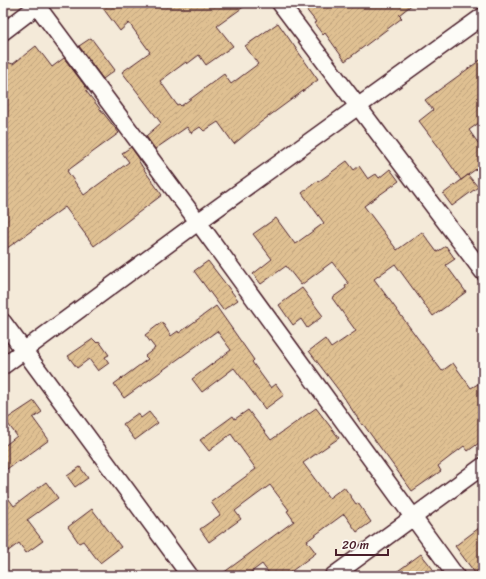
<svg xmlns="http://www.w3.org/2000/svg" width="486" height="579" font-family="Sriracha,sans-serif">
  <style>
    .building { fill: url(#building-hatch); stroke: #4a1f2b }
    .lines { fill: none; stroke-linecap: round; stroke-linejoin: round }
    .street-casing { stroke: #4a1f2b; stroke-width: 19 }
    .street { stroke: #fdfcf7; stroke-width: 16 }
  </style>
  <defs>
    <pattern id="building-hatch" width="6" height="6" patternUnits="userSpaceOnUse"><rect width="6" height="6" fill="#dfc092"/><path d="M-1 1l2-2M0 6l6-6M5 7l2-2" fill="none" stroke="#c1a57e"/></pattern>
  </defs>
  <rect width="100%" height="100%" fill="#f4ead9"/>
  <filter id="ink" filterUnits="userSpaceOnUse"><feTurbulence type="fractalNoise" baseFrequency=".025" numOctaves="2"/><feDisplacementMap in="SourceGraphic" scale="8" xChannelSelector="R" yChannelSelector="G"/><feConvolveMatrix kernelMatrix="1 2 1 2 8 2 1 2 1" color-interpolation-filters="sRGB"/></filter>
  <g filter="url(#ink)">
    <g class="building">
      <polygon points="99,3 249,3 217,26 233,46 206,65 199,55 187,64 186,62 160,81 177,105 179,104 181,106 224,74 231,84 258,64 245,46 278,23 318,80 261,122 234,144 218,122 204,131 200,127 191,133 187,127 155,149 146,136 161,123 122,72 150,52 129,23 120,31"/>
      <polygon points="301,3 414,3 399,15 402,18 345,61 325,33 323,35 314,23 316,22"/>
      <polygon points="91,38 115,70 103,79 79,46"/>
      <polygon points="36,46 52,67 64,58 88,90 86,91 119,133 67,171 84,195 129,162 122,153 131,147 140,160 138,160 145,171 162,195 94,246 65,207 3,251 3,73 7,62 13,64"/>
      <polygon points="483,58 483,120 469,130 483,150 483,164 461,180 443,154 444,154 419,121 433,110 425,100"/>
      <polygon points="347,161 354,170 359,166 368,179 376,174 379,178 390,169 399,181 364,206 397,250 422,232 437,252 446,246 455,259 446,265 466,292 433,316 395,264 374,279 442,371 453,363 471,388 483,381 483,440 468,451 464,446 438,466 441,471 412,491 363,424 362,425 343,396 309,351 325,339 331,348 356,331 332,298 346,288 345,286 349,284 332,262 301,285 286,266 261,284 253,274 272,259 253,234 276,218 295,244 324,223 302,193 317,181 318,182"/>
      <polygon points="468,175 478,187 452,206 443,194"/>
      <polygon points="208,261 238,300 223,310 194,271"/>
      <polygon points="302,288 323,316 307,328 301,319 293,325 279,305"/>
      <polygon points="216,306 254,360 252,362 271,388 276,384 284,395 265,409 234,368 202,392 192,379 231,350 217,331 124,398 114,384 148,359 145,356 155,348 145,335 162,322 171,336 178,331 179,333"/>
      <polygon points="93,339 97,343 99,341 109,355 105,357 109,363 98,371 89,359 77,368 68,356"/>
      <polygon points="34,401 42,412 33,418 49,440 20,461 19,460 3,472 3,447 17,436 5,420"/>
      <polygon points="316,408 339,438 303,463 329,498 344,487 356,504 358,503 371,522 357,532 344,514 307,541 316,553 285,576 271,576 262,564 246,576 219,576 294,521 287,511 289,510 270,485 235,511 241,519 209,542 200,529 220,515 211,502 256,469 231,434 209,451 200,440 233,416 235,419 248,410 271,440"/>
      <polygon points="149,412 158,423 135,440 123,424 138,413 141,418"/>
      <polygon points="80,467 88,478 75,487 67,476"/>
      <polygon points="46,482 58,498 27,520 43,541 26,553 19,543 3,555 3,491 14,506"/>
      <polygon points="92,509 121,547 100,563 83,541 79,543 68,527"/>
      <polygon points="483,525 483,567 475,573 455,546"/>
      <polygon points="421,554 433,569 424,576 391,576"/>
    </g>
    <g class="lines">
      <defs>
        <g id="street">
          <polyline points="35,3 198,222 456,576"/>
          <polyline points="280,3 483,272"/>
          <polyline points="3,32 41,3"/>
          <polyline points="3,322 190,576"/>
          <polyline points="3,366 198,222 483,16"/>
          <polyline points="333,576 483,466"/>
        </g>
      </defs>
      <use href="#street" class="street-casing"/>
      <use href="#street" class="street"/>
    </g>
  </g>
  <rect width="486" height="579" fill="none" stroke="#fdfcf7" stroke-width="16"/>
  <rect x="8" y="8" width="470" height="563" fill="none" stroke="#4a1f2b" stroke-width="1.5" filter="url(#ink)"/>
  <path d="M336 549v6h52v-6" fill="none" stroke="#4a1f2b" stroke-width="2"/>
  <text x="342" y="549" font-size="12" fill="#4a1f2b" stroke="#fdfcf7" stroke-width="3" paint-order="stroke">20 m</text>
</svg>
